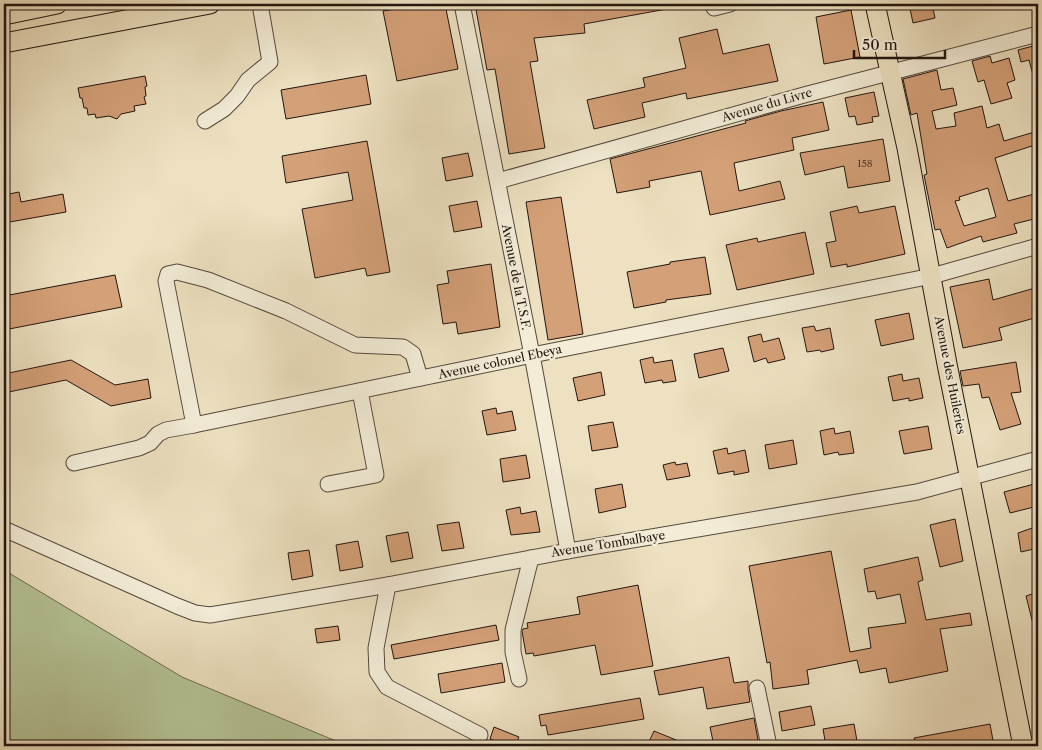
<svg xmlns="http://www.w3.org/2000/svg" width="1042" height="750" font-family="'Libre Caslon Text',serif">
  <style>
    .green { fill: #b5c396; stroke: #6c6c53 }
    .building { fill: #d4a078; stroke: #221510; fill-rule: evenodd }
    .lines { fill: none; stroke-linecap: round; stroke-linejoin: round }
    .minor-casing { stroke: #55483c; stroke-width: 17 }
    .major-casing { stroke: #221510; stroke-width: 21 }
    .minor { stroke: #f3ecd7; stroke-width: 15 }
    .major { stroke: #ede1c1; stroke-width: 19 }
    .labels { text-anchor: middle; stroke-width: 4.5; stroke-linejoin: round; paint-order: stroke }
    .number-label { font-size: 10px; fill: #4e382a }
    .street-label { font-size: 12px; fill: #221510; stroke: #f3ecd7 }
  </style>
  <rect width="100%" height="100%" fill="#ede1c1"/>
  <filter id="stains"><feTurbulence type="fractalNoise" baseFrequency=".004" numOctaves="4"/><feColorMatrix values="0 0 0 0 .2 0 0 0 0 .09 0 0 0 0 .02 0 0 0 .5 -.17"/></filter>
  <radialGradient id="worn" r=".72"><stop offset=".6" stop-color="#630" stop-opacity="0"/><stop offset="1" stop-color="#630" stop-opacity=".3"/></radialGradient>
  <polygon class="green" points="4,570 182,677 348,746 4,746"/>
  <g class="building">
    <polygon points="424,4 445,4 458,69 397,81 383,11"/>
    <polygon points="475,4 667,4 667,9 584,24 585,33 534,38 538,61 530,62 545,148 509,154 495,69 487,70"/>
    <polygon points="909,4 932,4 935,18 913,23"/>
    <polygon points="851,10 860,57 824,64 816,17"/>
    <polygon points="717,29 723,54 769,44 778,81 687,99 686,93 642,103 645,117 594,129 587,100 645,87 643,78 686,68 679,38"/>
    <polygon points="1037,45 1038,51 1038,82 1035,82 1029,60 1021,62 1018,50"/>
    <polygon points="990,56 992,63 1009,58 1015,80 1007,83 1012,98 991,104 984,80 978,82 972,61"/>
    <path d="M937,70L941,90L953,88L957,105L932,111L936,129L956,126L954,113L982,106L987,128L999,124L1004,141L1038,131V144L995,158L1008,201L1038,193V218L1014,224L1017,233L983,242L981,236L947,248L940,229L935,230L924,175L927,174L917,113L911,115L903,79ZM988,188L996,217L964,226L955,201L960,200L959,197Z"/>
    <polygon points="366,75 371,104 286,119 281,90"/>
    <polygon points="145,76 147,86 145,87 146,96 144,97 146,104 134,106 135,111 121,114 117,119 109,116 96,118 95,114 88,115 87,108 84,108 82,98 80,98 78,88"/>
    <polygon points="874,92 879,116 872,117 873,122 857,125 855,116 849,117 845,98"/>
    <polygon points="823,102 829,130 792,138 794,150 734,163 739,191 780,181 785,199 710,215 701,171 649,181 650,187 617,193 610,159 746,123 745,121 781,111"/>
    <polygon points="883,139 890,181 848,188 844,166 805,175 800,153"/>
    <polygon points="367,141 390,272 367,276 365,268 315,278 302,209 353,200 348,172 286,183 282,156"/>
    <polygon points="468,153 473,176 446,181 442,158"/>
    <polygon points="19,192 21,202 63,194 66,212 4,223 4,195"/>
    <polygon points="561,197 583,334 548,340 526,202"/>
    <polygon points="477,201 482,227 454,232 449,206"/>
    <polygon points="857,206 859,213 895,206 905,254 847,267 847,264 831,267 826,243 836,241 830,212"/>
    <polygon points="805,232 814,274 737,290 726,245 757,238 758,242"/>
    <polygon points="705,257 711,294 666,300 666,302 634,308 627,272 670,264 670,262"/>
    <polygon points="491,264 500,327 458,334 456,322 443,324 437,285 449,283 447,271"/>
    <polygon points="115,275 122,307 4,330 4,296"/>
    <polygon points="989,279 993,300 1035,288 1038,301 1038,317 999,328 1002,340 963,348 950,287"/>
    <polygon points="909,313 914,339 881,346 875,320"/>
    <polygon points="814,326 816,331 830,328 834,349 821,352 820,350 807,352 802,328"/>
    <polygon points="761,334 763,342 779,338 785,359 768,363 766,358 754,362 748,337"/>
    <polygon points="723,348 729,371 699,378 694,354"/>
    <polygon points="653,357 654,363 672,360 676,381 663,383 662,380 645,383 640,360"/>
    <polygon points="71,360 115,385 148,379 151,398 111,406 66,380 4,393 4,374"/>
    <polygon points="1016,362 1021,392 1011,393 1021,424 1000,430 989,397 982,398 979,384 963,386 960,371"/>
    <polygon points="601,372 605,395 578,401 573,378"/>
    <polygon points="902,374 903,381 919,378 923,398 909,401 909,398 893,401 888,377"/>
    <polygon points="496,408 497,414 512,411 516,430 487,435 482,411"/>
    <polygon points="613,422 618,447 592,451 588,426"/>
    <polygon points="928,426 932,449 904,454 899,431"/>
    <polygon points="834,428 835,434 850,431 854,453 839,455 838,452 824,455 820,431"/>
    <polygon points="793,440 797,464 769,469 765,445"/>
    <polygon points="727,448 728,454 745,450 749,472 734,475 734,471 718,474 713,451"/>
    <polygon points="526,455 530,478 503,482 500,459"/>
    <polygon points="675,462 676,465 687,463 690,476 667,480 663,465"/>
    <polygon points="1038,483 1038,506 1010,513 1004,492"/>
    <polygon points="622,484 626,507 599,513 595,489"/>
    <polygon points="520,507 521,514 536,511 540,532 511,535 506,510"/>
    <polygon points="955,519 963,561 940,567 930,525"/>
    <polygon points="459,522 464,548 442,551 437,525"/>
    <polygon points="1038,526 1038,548 1021,552 1018,533"/>
    <polygon points="408,532 413,558 391,562 386,536"/>
    <polygon points="358,541 363,567 340,571 336,545"/>
    <polygon points="309,550 313,576 292,580 288,553"/>
    <polygon points="831,551 850,652 871,648 868,628 906,623 900,594 877,599 875,591 868,592 864,569 918,557 923,580 918,582 926,620 970,613 972,625 940,629 948,671 889,683 886,668 860,673 857,660 807,670 809,684 773,689 770,662 767,663 749,566"/>
    <polygon points="638,585 653,666 601,675 595,645 534,656 533,653 526,654 522,631 523,629 528,628 527,623 580,614 577,597"/>
    <polygon points="1038,592 1038,631 1035,632 1026,596"/>
    <polygon points="496,625 499,640 394,659 391,645"/>
    <polygon points="338,626 340,640 317,643 315,629"/>
    <polygon points="729,657 734,683 748,681 748,690 750,702 707,709 703,687 659,695 654,671"/>
    <polygon points="502,663 505,682 441,693 438,674"/>
    <polygon points="640,698 644,719 548,735 546,725 541,726 539,715"/>
    <polygon points="811,706 815,725 782,731 779,712"/>
    <polygon points="754,718 758,740 729,746 714,746 710,727"/>
    <polygon points="854,724 857,741 826,746 823,729"/>
    <polygon points="990,724 994,746 916,746 914,738"/>
    <polygon points="494,727 519,737 515,746 508,746 490,739"/>
    <polygon points="654,731 691,746 647,746"/>
  </g>
  <g class="lines">
    <defs>
      <g id="minor">
        <polyline points="462,4 532,355 568,551"/>
        <polyline points="714,8 730,4"/>
        <polyline points="205,121 224,109 237,96 248,80 270,62 260,4"/>
        <polyline points="498,181 804,95 1038,34"/>
        <polyline points="194,425 166,281 168,274 177,272 208,280 286,311 355,345 403,347 413,354 420,378"/>
        <polyline points="74,463 139,448 150,443 158,434 166,430 194,425 532,355 932,276 1038,246"/>
        <polyline points="328,484 376,475 360,391"/>
        <polyline points="4,529 177,606 195,613 210,615 388,585 568,551 917,492 1038,459"/>
        <polyline points="388,585 376,648 377,672 387,687 480,735"/>
        <polyline points="519,679 513,652 513,630 531,558"/>
        <polyline points="757,688 769,746"/>
      </g>
      <g id="major">
        <polyline points="875,4 907,148 947,364 1023,746"/>
        <polyline points="4,15 57,4"/>
        <polyline points="4,43 210,4"/>
      </g>
    </defs>
    <use href="#minor" class="minor-casing"/>
    <use href="#major" class="major-casing"/>
    <use href="#minor" class="minor"/>
    <use href="#major" class="major"/>
  </g>
  <g class="labels">
    <g class="number-label">
      <text x="865" y="167">158</text>
    </g>
    <g class="street-label">
      <text transform="translate(767 105) rotate(-16)" y="4">Avenue du Livre</text>
      <text transform="translate(516 277) rotate(79)" y="4">Avenue de la T.S.F.</text>
      <text transform="translate(500 362) rotate(-12)" y="4">Avenue colonel Ebeya</text>
      <text transform="translate(950 375) rotate(79)" y="4">Avenue des Huileries</text>
      <text transform="translate(608 544) rotate(-9)" y="4">Avenue Tombalbaye</text>
    </g>
  </g>
  <rect width="1042" height="750" fill="none" stroke="#ede1c1" stroke-width="20"/>
  <rect x="5" y="5" width="1032" height="740" fill="none" stroke="#221510" stroke-width="2.5"/>
  <rect x="10" y="10" width="1022" height="730" fill="none" stroke="#221510"/>
  <path d="M854 50v8h91v-8" fill="none" stroke="#221510" stroke-width="2.5"/>
  <text x="862" y="50" font-size="15" fill="#221510" stroke="#f3ecd7" stroke-width="4" paint-order="stroke">50 m</text>
  <rect width="100%" height="100%" filter="url(#stains)"/>
  <rect width="100%" height="100%" fill="url(#worn)"/>
</svg>
